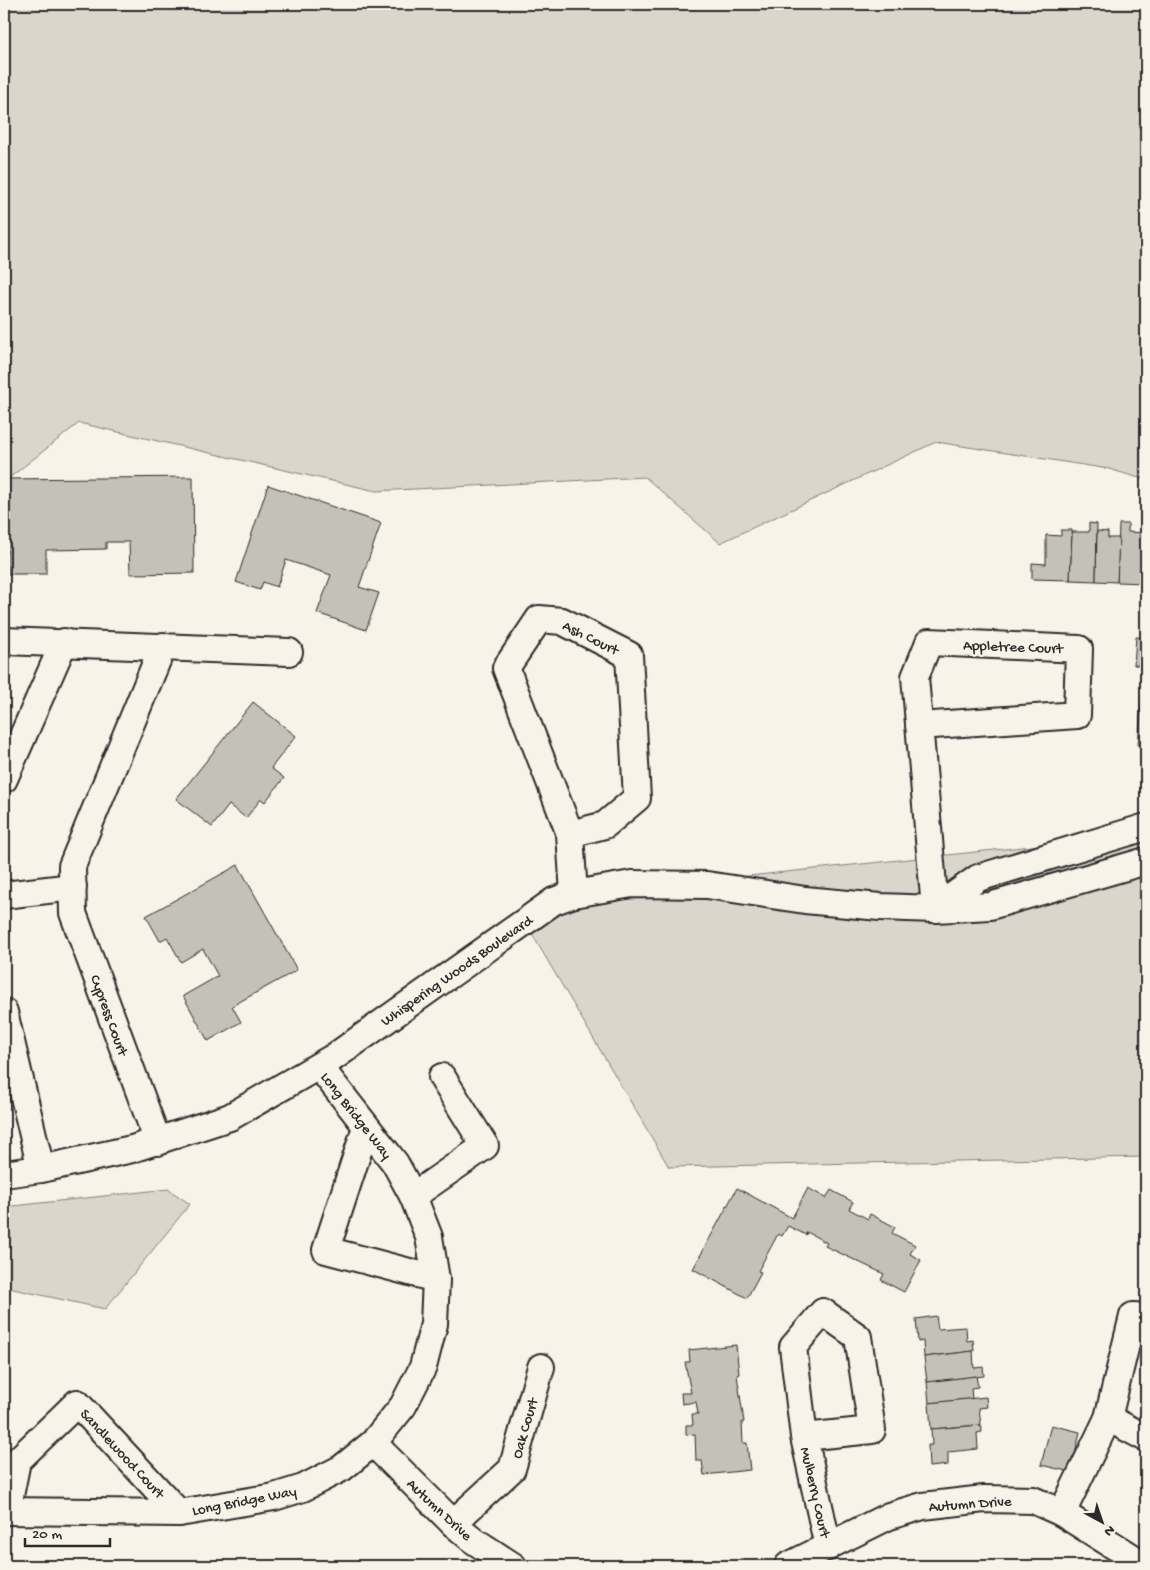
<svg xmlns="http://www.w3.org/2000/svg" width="1150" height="1570" font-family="'Gochi Hand',sans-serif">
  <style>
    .green { fill: #dad6cc; stroke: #82807c }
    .building { fill: #c4c1b9; stroke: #2b2b2b }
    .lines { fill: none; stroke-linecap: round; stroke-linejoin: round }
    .minor-casing { stroke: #2b2b2b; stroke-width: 30 }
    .minor { stroke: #f7f3e8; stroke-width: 26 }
    .labels { text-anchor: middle; stroke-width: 4.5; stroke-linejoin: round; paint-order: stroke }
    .street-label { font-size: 15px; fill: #2b2b2b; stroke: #f7f3e8 }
  </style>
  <rect width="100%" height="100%" fill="#f7f3e8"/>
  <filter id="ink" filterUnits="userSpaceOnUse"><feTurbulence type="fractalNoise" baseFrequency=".02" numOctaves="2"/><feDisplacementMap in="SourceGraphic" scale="10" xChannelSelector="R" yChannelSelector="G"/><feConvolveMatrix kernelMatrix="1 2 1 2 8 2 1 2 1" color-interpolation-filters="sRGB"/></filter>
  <g filter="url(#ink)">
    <g class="green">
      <polygon points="4,4 1146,4 1146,480 1109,469 936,442 720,543 645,477 376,491 79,423 4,482"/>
      <polygon points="1146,834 1146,1157 669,1167 529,929 606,891"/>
      <polygon points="168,1189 190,1204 105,1309 4,1287 4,1207"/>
    </g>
    <g class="building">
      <polygon points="193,477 194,573 130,574 129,542 106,542 106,549 46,550 46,574 8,574 7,479"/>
      <polygon points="268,485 381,523 359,587 379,593 366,630 317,613 331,575 286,560 277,587 263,582 260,590 236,582"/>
      <polygon points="1089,523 1097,524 1096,581 1070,580 1072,532 1089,532"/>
      <polygon points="1119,524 1128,524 1128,532 1146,533 1144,583 1117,582"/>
      <polygon points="1061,530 1072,530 1070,580 1032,579 1032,563 1046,564 1046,535 1061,536"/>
      <polygon points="1097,531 1108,532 1108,538 1119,538 1117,582 1096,581"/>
      <polygon points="1146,532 1146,583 1144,583"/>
      <polygon points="1136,637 1146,638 1146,680 1143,679 1144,666 1134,665"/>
      <polygon points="1143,679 1146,680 1146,707 1141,706"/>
      <polygon points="253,702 296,736 271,768 284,778 265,802 261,799 246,818 229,805 212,827 176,799"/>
      <polygon points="1141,706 1146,707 1146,747 1138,746"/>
      <polygon points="238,865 297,970 232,1006 241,1022 208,1041 183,996 218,976 203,949 181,962 167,937 160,941 146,916"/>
      <polygon points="737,1188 792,1218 808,1188 826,1198 831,1190 853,1202 849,1209 868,1219 870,1214 895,1227 892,1233 915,1245 910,1254 921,1260 904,1292 881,1280 884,1274 825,1246 827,1243 807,1232 806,1235 788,1226 782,1236 778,1234 758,1271 761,1272 747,1298 693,1269"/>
      <polygon points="936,1316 938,1329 966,1327 967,1341 973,1340 974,1351 924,1357 923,1341 918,1342 916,1319"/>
      <polygon points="736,1345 739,1374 737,1375 744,1422 742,1422 743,1443 747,1443 750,1470 704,1475 702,1461 696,1461 695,1434 686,1435 686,1425 693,1425 692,1414 698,1414 696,1402 682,1404 681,1393 691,1393 685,1362 690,1362 689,1350"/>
      <polygon points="973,1351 974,1368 983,1367 984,1376 927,1382 924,1357"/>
      <polygon points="976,1376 978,1387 971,1388 972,1399 929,1403 927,1382"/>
      <polygon points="986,1397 987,1407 979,1408 981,1425 931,1429 929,1403"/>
      <polygon points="981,1425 982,1432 977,1433 978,1449 948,1452 948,1465 929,1467 928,1445 932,1445 931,1429"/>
      <polygon points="1051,1425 1080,1432 1071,1472 1041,1465"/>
    </g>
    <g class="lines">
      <defs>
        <g id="minor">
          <polyline points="4,641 289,652"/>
          <polyline points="919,726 1077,715 1079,649 929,642 915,677 935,909"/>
          <polyline points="4,779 64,642"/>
          <polyline points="570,834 506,668 539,619 562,621 629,655 637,798 605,825 570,834 574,894"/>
          <polyline points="4,895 73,887"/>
          <polyline points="935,909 978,878 1146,827"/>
          <polyline points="4,1012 41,1169"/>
          <polyline points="366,1127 326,1250 436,1279"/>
          <polyline points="158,1142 73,913 72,866 163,646"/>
          <polyline points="4,1174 41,1169 132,1149 230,1117 334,1057 554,901 574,894 632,884 707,885 805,900 880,907 935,909 990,906 1146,861"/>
          <polyline points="413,1196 485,1146 442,1077"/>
          <polyline points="1108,1418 1146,1438"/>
          <polyline points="804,1437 793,1347 823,1312 858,1337 872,1430 804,1437 828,1547"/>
          <polyline points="373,1443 453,1523 473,1540 513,1566"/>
          <polyline points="4,1511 179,1513 274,1497 303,1488 342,1468 373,1443 403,1406 423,1367 434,1324 436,1279 429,1237 413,1196 395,1163 319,1066"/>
          <polyline points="7,1511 17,1461 77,1403 179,1513"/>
          <polyline points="1062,1513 1108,1418 1133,1316 1146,1317"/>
          <polyline points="453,1523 512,1469 541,1367"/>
          <polyline points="788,1566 889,1516 923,1506 984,1499 1033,1500 1062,1513 1146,1566"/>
        </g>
      </defs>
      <use href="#minor" class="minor-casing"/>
      <use href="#minor" class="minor"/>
    </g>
  </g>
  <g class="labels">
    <g class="street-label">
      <text transform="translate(591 637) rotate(26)" y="5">Ash Court</text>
      <text transform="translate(1013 646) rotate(2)" y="5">Appletree Court</text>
      <text transform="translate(456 970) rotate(-35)" y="5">Whispering Woods Boulevard</text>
      <text transform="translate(110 1015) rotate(70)" y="5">Cypress Court</text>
      <text transform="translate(357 1115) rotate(52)" y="5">Long Bridge Way</text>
      <text transform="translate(524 1428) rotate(-74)" y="5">Oak Court</text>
      <text transform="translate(123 1453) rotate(47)" y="5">Sandlewood Court</text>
      <text transform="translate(816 1492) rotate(77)" y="5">Mulberry Court</text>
      <text transform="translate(244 1500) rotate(-11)" y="5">Long Bridge Way</text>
      <text transform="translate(970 1503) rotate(-4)" y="5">Autumn Drive</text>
      <text transform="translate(440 1509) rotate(43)" y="5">Autumn Drive</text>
    </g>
  </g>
  <rect width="1150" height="1570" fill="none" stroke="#f7f3e8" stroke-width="20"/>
  <rect x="10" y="10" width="1130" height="1550" fill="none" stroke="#2b2b2b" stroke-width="2" filter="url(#ink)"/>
  <g transform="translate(1102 1522) rotate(140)" stroke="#f7f3e8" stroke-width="4" paint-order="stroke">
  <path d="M0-4L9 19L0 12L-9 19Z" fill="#2b2b2b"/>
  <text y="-8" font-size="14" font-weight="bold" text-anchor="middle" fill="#2b2b2b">N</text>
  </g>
  <path d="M25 1538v8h85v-8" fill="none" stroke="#2b2b2b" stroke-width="2.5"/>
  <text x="32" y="1538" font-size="15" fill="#2b2b2b" stroke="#f7f3e8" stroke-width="4" paint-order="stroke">20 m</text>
</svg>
